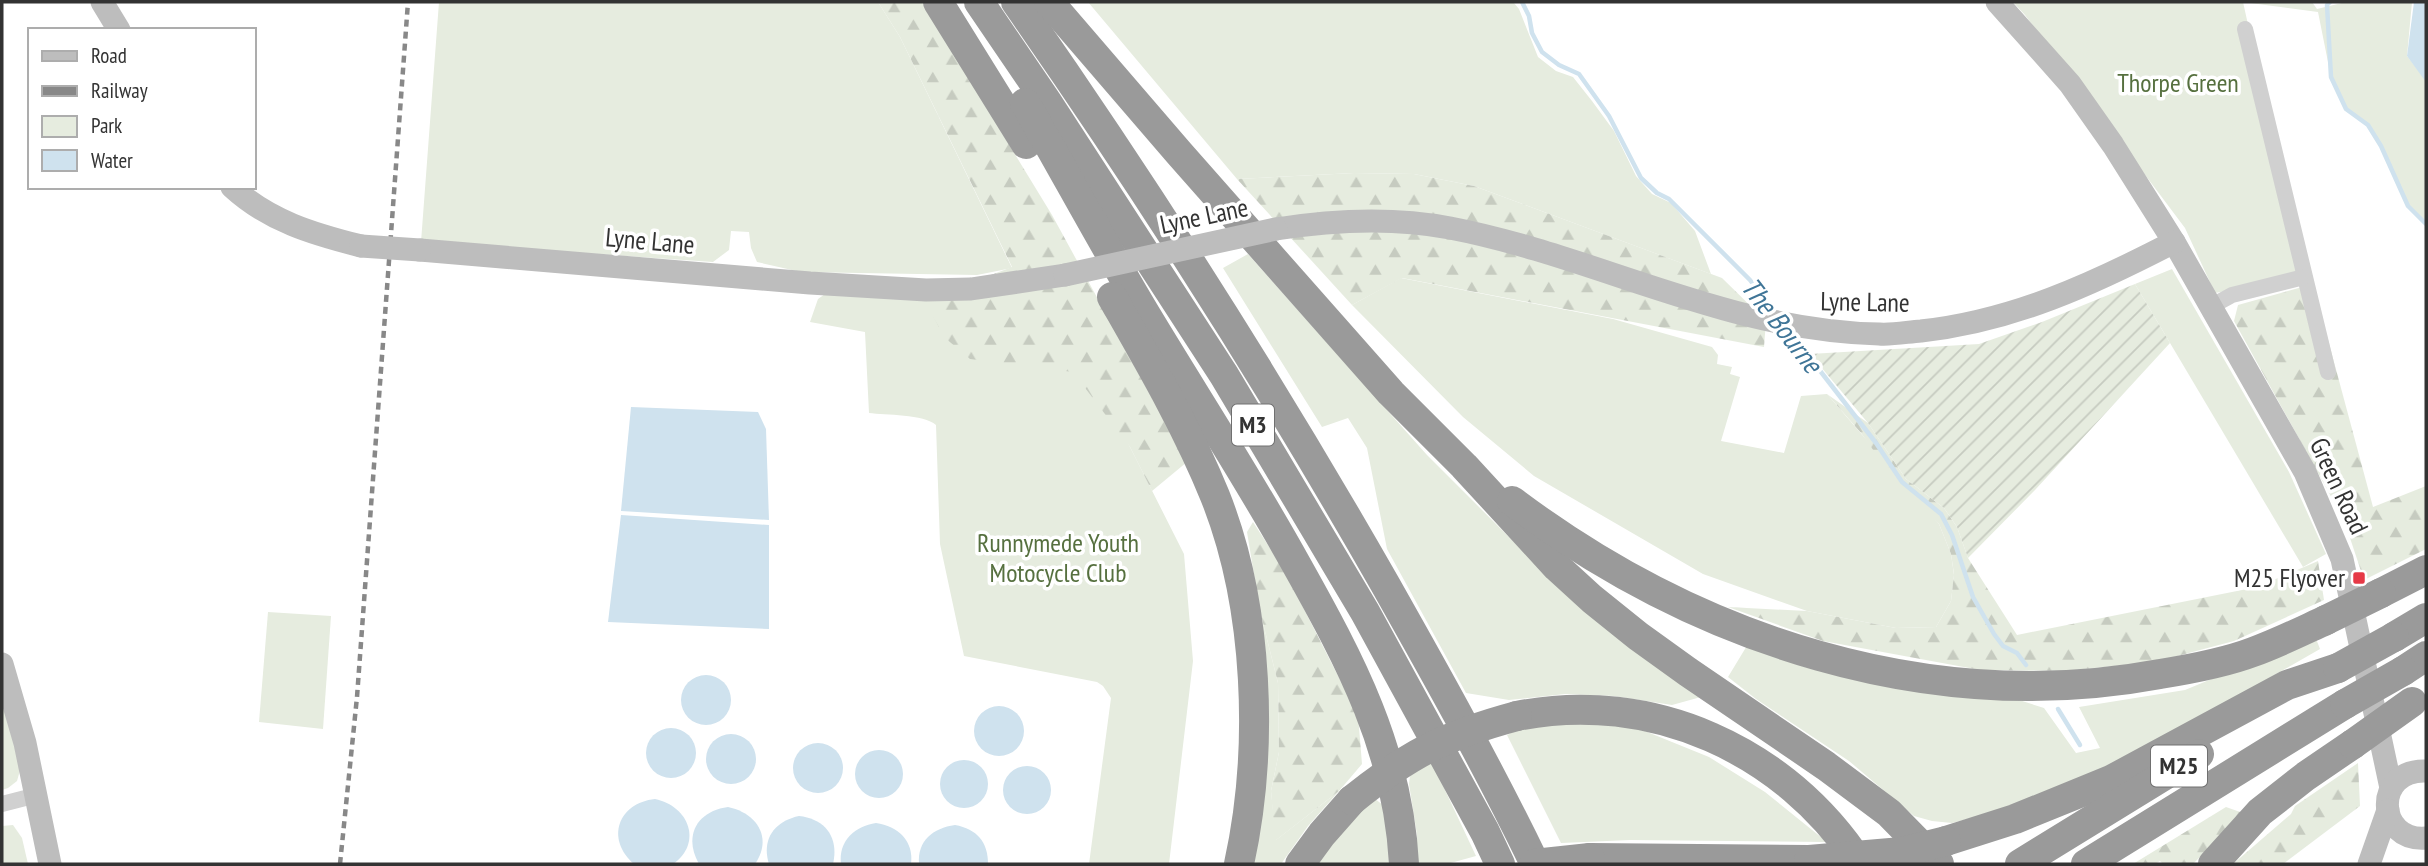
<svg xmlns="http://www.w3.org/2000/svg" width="2428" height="866" font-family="'PT Sans Narrow',sans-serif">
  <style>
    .green { fill: #e6ecdf }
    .forest { fill: url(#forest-firs) }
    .garden { fill: url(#garden-furrows) }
    .water { fill: #cfe2ee }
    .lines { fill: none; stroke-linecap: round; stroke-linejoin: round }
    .stream { stroke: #cfe2ee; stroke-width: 4.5 }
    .street { stroke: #d0d0d0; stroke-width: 16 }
    .secondary { stroke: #bdbdbd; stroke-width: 23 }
    .highway { stroke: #9a9a9a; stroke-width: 30 }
    .rail { stroke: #888; stroke-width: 4.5; stroke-dasharray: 7 5; stroke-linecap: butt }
    .secondary-bridge { stroke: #bdbdbd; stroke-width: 23 }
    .highway-bridge { stroke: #9a9a9a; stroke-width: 30 }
    .poi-dot { fill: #e63946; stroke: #fff; stroke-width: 2.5 }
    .labels { text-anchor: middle; stroke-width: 7; stroke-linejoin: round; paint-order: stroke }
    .shield { fill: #fff; stroke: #707070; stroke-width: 2 }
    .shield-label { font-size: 24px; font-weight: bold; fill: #333 }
    .park-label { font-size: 26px; fill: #56703f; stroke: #fff }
    .street-label { font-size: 26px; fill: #333; stroke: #fff }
    .poi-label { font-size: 26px; fill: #333; stroke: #fff; text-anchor: end }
    .water-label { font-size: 28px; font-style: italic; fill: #3f7597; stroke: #fff }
  </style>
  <defs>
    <pattern id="forest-firs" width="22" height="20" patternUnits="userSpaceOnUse" patternTransform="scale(1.75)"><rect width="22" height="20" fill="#e6ecdf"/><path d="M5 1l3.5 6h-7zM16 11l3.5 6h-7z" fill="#c6cbc0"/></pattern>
    <pattern id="garden-furrows" width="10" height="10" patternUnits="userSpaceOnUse" patternTransform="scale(1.75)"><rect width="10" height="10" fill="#e6ecdf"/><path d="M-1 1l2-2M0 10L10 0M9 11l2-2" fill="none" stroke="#c6cbc0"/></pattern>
  </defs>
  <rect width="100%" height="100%" fill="#fff"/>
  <g class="green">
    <polygon points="439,2 878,2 900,37 1012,268 977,275 801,272 757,262 751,248 749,232 731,231 729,250 713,262 421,242"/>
    <polygon points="1088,2 1514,3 1519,9 1538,57 1556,71 1573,77 1592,101 1614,131 1636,176 1652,194 1671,203 1695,231 1711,274 1474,186 1414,174 1354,173 1237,179"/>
    <polygon points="2013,2 2312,2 2317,9 2346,2 2412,2 2407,56 2426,80 2426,223 2408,206 2381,146 2368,125 2346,109 2331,77 2318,12 2243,2 2304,277 2215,293 2185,228 2025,15"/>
    <polygon points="1248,254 1427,455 1559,587 1701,697 1672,705 1614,696 1565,694 1509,700 1466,693 1387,549 1367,448 1348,418 1322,427 1223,268"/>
    <polygon points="2172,269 2289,472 2326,554 2303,567 2135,284"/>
    <polygon points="1401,278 1613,319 1712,347 1718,355 1717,364 1732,367 1730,374 1740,377 1721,441 1784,453 1801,396 1827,394 1939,524 1951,554 1954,575 1951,601 1936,627 1896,628 1807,611 1703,574 1534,476 1463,417 1352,305"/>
    <path d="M825,294L941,301L1072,340L1130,447L1184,554L1193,661L1169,864H1089L1111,698L1103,686L1097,682L964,656L940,544L936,425C924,414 885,415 869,413L865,332L810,322L818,299Z"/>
    <polygon points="1260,611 1278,683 1279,752 1271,791 1276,840 1339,791 1308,826 1281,864 1252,864"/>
    <polygon points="268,612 331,616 323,729 259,722"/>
    <polygon points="2315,636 2320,649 2156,743 2063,788 1994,812 1952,823 1932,821 1914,816 1849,761 1756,699 1728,677 1748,644 1873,682 1957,697 2019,700 2044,708 2076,753 2100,748 2079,707 2185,690"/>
    <polygon points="2,690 21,767 17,781 8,788 2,790"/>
    <polygon points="1573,722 1635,727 1709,757 1765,792 1827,842 1630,840 1561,843 1507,735 1523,727"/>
    <polygon points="1431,762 1437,773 1476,856 1447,864 1416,864 1417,835 1409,784 1410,776"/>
    <polygon points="1374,798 1384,806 1388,828 1389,864 1316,864 1356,815"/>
    <polygon points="13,825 22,838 28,864 2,864 2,826"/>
  </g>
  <g class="forest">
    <polygon points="878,2 922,2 1052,215 1187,462 1152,491 1130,447 1073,372 970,359 944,337 925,300 1012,267 900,37"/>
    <polygon points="1354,173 1414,174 1474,186 1722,278 1766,321 1764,347 1402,278 1352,305 1237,179"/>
    <polygon points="2313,284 2373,507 2426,486 2426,549 2364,580 2344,520 2234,321 2238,305"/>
    <polygon points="1827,394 1868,423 1906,479 1944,508 1957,527 1968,558 2017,635 2257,587 2318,561 2324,600 2234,641 2155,662 2064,671 1980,670 1823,641 1728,607 1807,611 1896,628 1936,627 1951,601 1954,574 1951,554 1939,524 1899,486 1861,433"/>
    <polygon points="1253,522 1283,568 1358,715 1362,764 1339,791 1275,841 1271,791 1279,752 1278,683 1260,611 1247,532"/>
    <polygon points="2358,763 2360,806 2283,864 2233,864 2291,814 2295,806"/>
    <polygon points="2226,807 2243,813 2193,864 2163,864 2160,861 2155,864 2133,864"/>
  </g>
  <polygon class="garden" points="2135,284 2170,343 2035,490 1968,558 1957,527 1944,508 1906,479 1868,423 1810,354 1979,344 2042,322"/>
  <g class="water">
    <polygon points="2414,2 2426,2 2426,82 2407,56"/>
    <polygon points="631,407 758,412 766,429 769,520 621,511"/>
    <polygon points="621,515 769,525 769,629 608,622"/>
    <circle cx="706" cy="700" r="25"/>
    <circle cx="999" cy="731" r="25"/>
    <circle cx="671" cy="753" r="25"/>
    <circle cx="731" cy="759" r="25"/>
    <circle cx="818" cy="768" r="25"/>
    <circle cx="879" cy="774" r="24"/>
    <circle cx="964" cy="784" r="24"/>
    <circle cx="1027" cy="790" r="24"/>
    <path d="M655,799C689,806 703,843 673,864H634C605,839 618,803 655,799Z"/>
    <path d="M728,807C757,813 773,838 755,864H699C683,836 697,811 728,807Z"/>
    <path d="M799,816C826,819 839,838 833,864H769C761,839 775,821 799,816Z"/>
    <path d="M876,823C898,826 914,841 911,864H841C838,841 855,826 876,823Z"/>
    <path d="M955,825C977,829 988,842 988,864H919C917,841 933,828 955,825Z"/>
  </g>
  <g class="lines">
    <g class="stream">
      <polyline points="1522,2 1529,16 1532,33 1542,52 1559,65 1579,74 1609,116 1641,178 1657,193 1669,199 1750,280 1774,312"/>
      <polyline points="2330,2 2327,5 2331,77 2346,109 2368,125 2381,146 2408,206 2426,224"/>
      <polyline points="1790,332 1876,443 1902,482 1941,514 1952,535 1973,597 1994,634 2003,646 2017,653 2026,665"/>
      <polyline points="2058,709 2080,745"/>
    </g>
    <g class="street">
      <polyline points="2245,29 2328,372"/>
      <polyline points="2210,307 2232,295 2304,277"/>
      <polyline points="2,804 37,795"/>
    </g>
    <g class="secondary">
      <polyline points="102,2 119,30"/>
      <polyline points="1997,2 2070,84 2113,145 2174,242 2305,472 2342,559 2391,788"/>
      <path d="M232,187C269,221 313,234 361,246"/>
      <path d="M1276,229C1333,220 1393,217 1450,228C1596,256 1727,331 1879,334C1893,335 1907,332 1921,331C2013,321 2093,284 2174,242"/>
      <polyline points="420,250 810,283 926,290 971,289 1065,275"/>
      <polyline points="2,664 25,743 50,864"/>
      <path d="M2426,771C2373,769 2376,842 2426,838"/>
      <polyline points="2369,864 2388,810"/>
    </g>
    <g class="highway">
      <polyline points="938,2 1026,144"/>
      <polyline points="979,2 1047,102 1224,375 1365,612 1485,832 1500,864"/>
      <path d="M1016,2C1148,191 1271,384 1385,584C1437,676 1489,769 1535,864"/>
      <polyline points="1049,2 1179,153 1391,393 1464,466 1557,567 1592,599 1638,636 1688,672 1826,766 1889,813 1939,864"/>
      <path d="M1025,103C1066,174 1104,245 1146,315C1196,398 1249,479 1296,564C1351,662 1398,750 1404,864"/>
      <path d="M1112,297C1149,362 1187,427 1215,496C1259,606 1264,750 1239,864"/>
      <path d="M1512,501C1697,640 1929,717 2160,674C2191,669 2224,663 2253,652C2278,643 2302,631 2326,620"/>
      <polyline points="2381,593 2426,570"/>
      <polyline points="2394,637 2426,618"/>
      <polyline points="2403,671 2426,656"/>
      <path d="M1517,716C1651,689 1786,750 1860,864"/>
      <polyline points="1946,841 2015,819 2111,780 2287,685 2338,668"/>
      <polyline points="1590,858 1809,860"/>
      <polyline points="1300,864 1322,834 1352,800"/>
      <polyline points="2020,864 2199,754"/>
      <polyline points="2086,864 2345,704"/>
      <polyline points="2213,864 2260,812 2306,776 2353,744"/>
    </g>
    <polyline class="rail" points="340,864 357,697 408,2"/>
    <g class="secondary-bridge">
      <polyline points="361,246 420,250"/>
      <polyline points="1065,275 1276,229"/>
    </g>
    <g class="highway-bridge">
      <polyline points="2326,620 2381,593"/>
      <polyline points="2338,668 2394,637"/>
      <polyline points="2345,704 2403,671"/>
      <polyline points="2353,744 2412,702"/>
      <path d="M1352,800C1409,754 1446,735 1517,716"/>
      <polyline points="1809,860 1902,852 1946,841"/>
      <polyline points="1534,864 1590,858"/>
    </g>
  </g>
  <rect class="poi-dot" x="2352" y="571" width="14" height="14" rx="3.5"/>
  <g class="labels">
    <g class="shield">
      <rect x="1232" y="404.5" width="42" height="41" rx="5"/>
      <rect x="2151" y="745.5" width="56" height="41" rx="5"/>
    </g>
    <g class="shield-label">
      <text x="1253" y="433">M3</text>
      <text x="2179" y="774">M25</text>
    </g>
    <g class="park-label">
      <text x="2178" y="92">Thorpe Green</text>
      <text x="1058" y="552">Runnymede Youth<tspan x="1058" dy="30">Motocycle Club</tspan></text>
    </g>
    <g class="street-label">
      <text transform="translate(1204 216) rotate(-12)" y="9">Lyne Lane</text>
      <text transform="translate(650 241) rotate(5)" y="9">Lyne Lane</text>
      <text transform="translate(1865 302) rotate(1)" y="9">Lyne Lane</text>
      <text transform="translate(2339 486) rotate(65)" y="9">Green Road</text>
    </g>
    <g class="poi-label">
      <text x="2345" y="587">M25 Flyover</text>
    </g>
    <g class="water-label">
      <text transform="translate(1782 325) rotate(52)" y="10">The Bourne</text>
    </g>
  </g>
  <rect width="2428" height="866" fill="none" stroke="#333333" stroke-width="7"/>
  <rect x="28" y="28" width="228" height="161" fill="#ffffff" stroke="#adadad" stroke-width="2"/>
  <rect x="42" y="51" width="35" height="10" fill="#bdbdbd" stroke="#adadad" stroke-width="2"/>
  <text x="91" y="63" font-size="21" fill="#333333">Road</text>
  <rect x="42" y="86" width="35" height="10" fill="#888888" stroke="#adadad" stroke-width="2"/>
  <text x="91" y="98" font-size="21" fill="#333333">Railway</text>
  <rect x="42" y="116" width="35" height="21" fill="#e6ecdf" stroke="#adadad" stroke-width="2"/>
  <text x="91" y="133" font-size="21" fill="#333333">Park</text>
  <rect x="42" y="150" width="35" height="21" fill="#cfe2ee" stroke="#adadad" stroke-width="2"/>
  <text x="91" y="168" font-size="21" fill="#333333">Water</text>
</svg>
